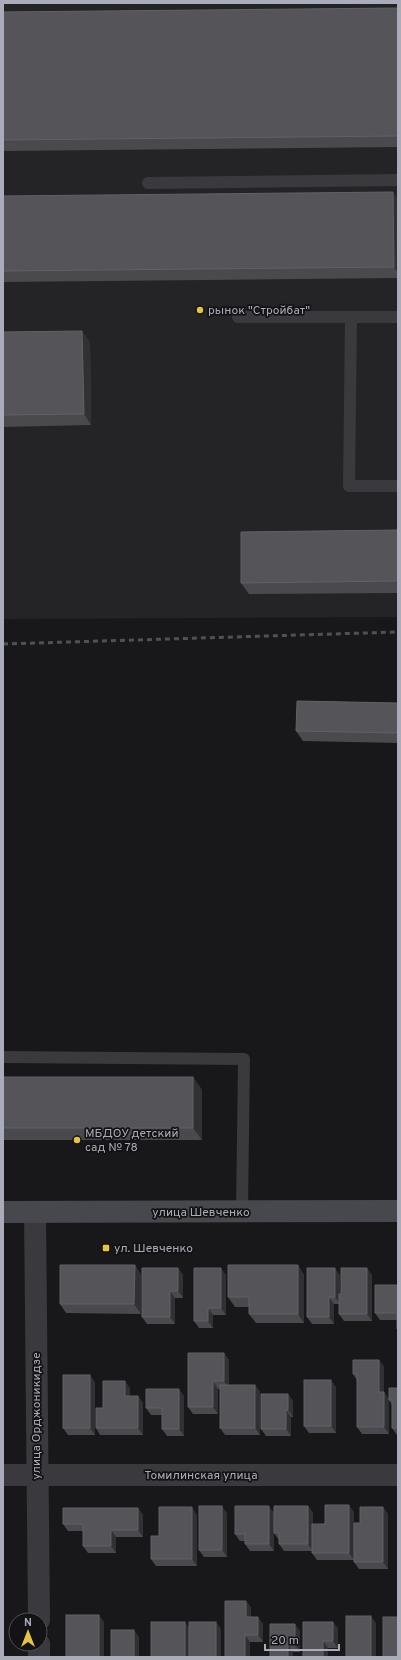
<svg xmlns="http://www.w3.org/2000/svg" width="401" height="1660" font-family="Overpass,sans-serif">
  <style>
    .built { fill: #242326 }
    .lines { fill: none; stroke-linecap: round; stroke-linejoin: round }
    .lane { stroke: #39393e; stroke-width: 12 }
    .street { stroke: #39393e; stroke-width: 22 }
    .secondary { stroke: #47484e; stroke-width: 22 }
    .rail { stroke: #505157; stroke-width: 3; stroke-dasharray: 5 4; stroke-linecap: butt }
    .wall { fill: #49494e }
    .shaded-wall { fill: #313134 }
    .building { fill: #545459; stroke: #616268 }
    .poi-dot { fill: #e5c444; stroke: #131214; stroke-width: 1.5 }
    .labels { text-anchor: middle; stroke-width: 3.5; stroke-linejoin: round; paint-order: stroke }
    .poi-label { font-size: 12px; fill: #aaadb8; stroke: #131214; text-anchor: start }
    .street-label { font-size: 12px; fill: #aaadb8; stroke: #131214 }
  </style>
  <rect width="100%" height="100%" fill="#181719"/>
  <polygon class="built" points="3,3 398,3 398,617 3,619"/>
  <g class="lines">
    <g class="lane">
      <polyline points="148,183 398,180"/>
      <polyline points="238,317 398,317"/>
      <polyline points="351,317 349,486 398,486"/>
      <polyline points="3,1057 244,1059 242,1212"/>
    </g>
    <g class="street">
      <polyline points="35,1212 39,1620"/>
      <polyline points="3,1475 398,1475"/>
      <polyline points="39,1644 39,1657"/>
    </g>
    <polyline class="secondary" points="3,1212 398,1211"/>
    <polyline class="rail" points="3,644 398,632"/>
  </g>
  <g class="wall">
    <polygon points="398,8 398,147 3,151 3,12"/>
    <polygon points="3,196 398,199 398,278 3,282"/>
    <polygon points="3,332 90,342 91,425 3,427"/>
    <polygon points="398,530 398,593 249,594 241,583"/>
    <polygon points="398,703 398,743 303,741 296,731"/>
    <polygon points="3,1077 193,1077 202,1090 202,1140 3,1140"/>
    <polygon points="135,1265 141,1275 141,1314 66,1313 60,1304"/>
    <polygon points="298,1265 304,1275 304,1323 256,1323 249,1314 249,1307 235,1307 228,1297"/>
    <polygon points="178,1268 183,1275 183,1298 175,1298 175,1324 147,1324 142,1317"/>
    <polygon points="226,1275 226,1315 213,1315 213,1328 199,1328 194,1321"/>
    <polygon points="340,1275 340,1294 341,1294 372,1275 372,1321 344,1321 339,1314 339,1304 334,1304 334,1324 312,1324 307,1317"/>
    <polygon points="398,1285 398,1330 397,1329 397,1320 380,1320 375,1313"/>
    <polygon points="224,1353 229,1360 229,1385 255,1385 260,1392 260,1435 225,1435 220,1428 220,1389 218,1389 218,1414 193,1414 188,1407"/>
    <polygon points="379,1360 384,1367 384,1392 389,1434 362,1434 357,1427 357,1380 353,1374"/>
    <polygon points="95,1382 95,1435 68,1435 63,1428"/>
    <polygon points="336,1387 336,1433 309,1433 304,1426"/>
    <polygon points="130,1388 130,1396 138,1396 143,1403 143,1435 100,1435 96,1428 103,1408"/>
    <polygon points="398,1388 398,1435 397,1435 392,1428 392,1405 389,1400"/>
    <polygon points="288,1394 293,1401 293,1417 291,1417 291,1436 266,1436 261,1429"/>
    <polygon points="184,1396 184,1436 167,1436 162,1429 162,1415 151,1415 146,1408"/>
    <polygon points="269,1506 274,1551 250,1551 245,1544 245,1541 240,1541 235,1534"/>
    <polygon points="308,1506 313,1513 313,1524 325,1524 354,1512 354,1523 360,1523 383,1507 388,1514 388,1569 359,1569 354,1562 354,1560 317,1560 312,1553 312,1551 284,1551 279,1544 279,1540 274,1533"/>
    <polygon points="138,1508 143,1515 143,1537 116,1537 116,1553 88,1553 83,1546 83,1531 68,1531 63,1524"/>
    <polygon points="227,1513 227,1557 204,1557 199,1550"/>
    <polygon points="197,1515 197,1566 156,1566 151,1559 159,1536"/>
    <polygon points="246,1601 251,1608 251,1617 263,1624 263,1642 250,1642 250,1657 225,1657"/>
    <polygon points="333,1622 338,1629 338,1648 328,1648 328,1657 303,1657"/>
    <polygon points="300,1631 300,1652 293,1652 293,1657 270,1657"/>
  </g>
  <g class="shaded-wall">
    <polygon points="393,192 398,199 398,273 394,267"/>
    <polygon points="82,331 90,342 91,425 84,414"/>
    <polygon points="193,1077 202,1090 202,1140 193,1128"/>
    <polygon points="135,1265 141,1275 141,1314 134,1304"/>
    <polygon points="298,1265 304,1275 304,1323 298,1314"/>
    <polygon points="178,1268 183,1275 183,1298 178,1291"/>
    <polygon points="221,1268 226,1275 226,1315 221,1308"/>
    <polygon points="335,1268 340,1275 340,1304 335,1297"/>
    <polygon points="367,1268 372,1275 372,1321 367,1314"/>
    <polygon points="170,1291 175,1298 175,1324 170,1317"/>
    <polygon points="329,1297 334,1304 334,1324 329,1317"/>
    <polygon points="208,1308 213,1315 213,1328 208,1321"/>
    <polygon points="224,1353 229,1360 229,1389 224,1381"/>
    <polygon points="379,1360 384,1367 384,1392 389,1399 389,1434 384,1427 379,1392"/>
    <polygon points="90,1375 95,1382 95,1435 90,1428"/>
    <polygon points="331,1380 336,1387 336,1433 331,1426"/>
    <polygon points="125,1381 130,1388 130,1403 125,1396"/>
    <polygon points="213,1381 218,1389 218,1414 213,1407"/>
    <polygon points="255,1385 260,1392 260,1435 255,1428"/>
    <polygon points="179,1389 184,1396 184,1436 179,1429"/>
    <polygon points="288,1394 293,1401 293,1417 288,1410"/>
    <polygon points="138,1396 143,1403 143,1435 138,1428"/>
    <polygon points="286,1410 291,1417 291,1436 286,1429"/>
    <polygon points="349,1505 354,1512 354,1560 349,1553"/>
    <polygon points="222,1506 227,1513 227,1557 222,1550"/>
    <polygon points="269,1506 274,1513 274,1551 269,1544"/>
    <polygon points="308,1506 313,1513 313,1551 308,1544"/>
    <polygon points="192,1507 197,1515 197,1566 192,1559"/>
    <polygon points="383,1507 388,1514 388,1569 383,1562"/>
    <polygon points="138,1508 143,1515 143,1537 138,1530"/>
    <polygon points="111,1530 116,1537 116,1553 111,1546"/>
    <polygon points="246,1601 251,1608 251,1624 246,1617"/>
    <polygon points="99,1615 104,1622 104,1657 99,1657"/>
    <polygon points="371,1616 376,1623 376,1657 371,1657"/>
    <polygon points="258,1617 263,1624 263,1642 258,1635"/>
    <polygon points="185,1622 190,1629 190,1657 185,1657"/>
    <polygon points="216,1622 221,1629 221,1657 216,1657"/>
    <polygon points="333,1622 338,1629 338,1648 333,1641"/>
    <polygon points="295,1624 300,1631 300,1652 295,1645"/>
    <polygon points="134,1630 139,1637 139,1657 134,1657"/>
    <polygon points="245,1635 250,1642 250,1657 245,1657"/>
    <polygon points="323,1641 328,1648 328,1657 323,1657"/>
    <polygon points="288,1645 293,1652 293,1657 288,1657"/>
  </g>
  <g class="building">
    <polygon points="398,8 398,136 3,140 3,12"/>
    <polygon points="393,192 394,267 3,271 3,196"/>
    <polygon points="82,331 84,414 3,415 3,332"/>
    <polygon points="398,530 398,581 241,583 241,532"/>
    <polygon points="297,701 398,703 398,733 296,731"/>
    <rect x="3" y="1077" width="190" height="51"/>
    <polygon points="60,1265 135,1265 134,1304 60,1304"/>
    <polygon points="228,1265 298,1265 298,1314 249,1314 249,1297 228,1297"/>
    <polygon points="142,1268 178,1268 178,1291 170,1291 170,1317 142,1317"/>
    <polygon points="194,1268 221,1268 221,1308 208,1308 208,1321 194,1321"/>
    <polygon points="307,1268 335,1268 335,1297 329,1297 329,1317 307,1317"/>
    <polygon points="341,1268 367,1268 367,1314 339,1314 339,1294 341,1294"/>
    <polygon points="375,1285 398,1285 398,1329 397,1329 397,1313 375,1313"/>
    <polygon points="188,1353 224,1353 224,1381 213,1381 213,1407 188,1407"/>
    <polygon points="353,1360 379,1360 379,1392 384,1392 384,1427 357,1427 357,1374 353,1374"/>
    <rect x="63" y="1375" width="27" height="53"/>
    <rect x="304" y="1380" width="27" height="46"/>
    <polygon points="103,1381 125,1381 125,1396 138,1396 138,1428 96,1428 96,1408 103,1408"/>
    <rect x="220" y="1385" width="35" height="43"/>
    <polygon points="389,1388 398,1388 398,1428 392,1428 392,1400 389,1400"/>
    <polygon points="146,1389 179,1389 179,1429 162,1429 162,1408 146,1408"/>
    <polygon points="261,1394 288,1394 288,1410 286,1410 286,1429 261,1429"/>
    <polygon points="325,1505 349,1505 349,1553 312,1553 312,1524 325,1524"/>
    <rect x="199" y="1506" width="23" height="44"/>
    <polygon points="235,1506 269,1506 269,1544 245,1544 245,1534 235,1534"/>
    <polygon points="274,1506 308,1506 308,1544 279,1544 279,1533 274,1533"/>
    <polygon points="159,1507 192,1507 192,1559 151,1559 151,1536 159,1536"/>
    <polygon points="360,1507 383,1507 383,1562 354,1562 354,1523 360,1523"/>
    <polygon points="63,1508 138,1508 138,1530 111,1530 111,1546 83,1546 83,1524 63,1524"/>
    <polygon points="225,1601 246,1601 246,1617 258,1617 258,1635 245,1635 245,1657 225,1657"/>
    <rect x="66" y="1615" width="33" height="42"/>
    <rect x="346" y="1616" width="25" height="41"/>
    <rect x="383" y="1617" width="15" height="40"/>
    <rect x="151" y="1622" width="34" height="35"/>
    <rect x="189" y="1622" width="27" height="35"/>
    <polygon points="303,1622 333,1622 333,1641 323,1641 323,1657 303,1657"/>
    <polygon points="270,1624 295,1624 295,1645 288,1645 288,1657 270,1657"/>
    <rect x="111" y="1630" width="23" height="27"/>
  </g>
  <g class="poi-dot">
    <circle cx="200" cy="310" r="4"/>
    <circle cx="77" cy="1140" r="4"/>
    <rect x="102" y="1244" width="8" height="8" rx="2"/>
  </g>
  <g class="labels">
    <g class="poi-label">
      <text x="208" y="314">рынок "Стройбат"</text>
      <text x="85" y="1137">МБДОУ детский<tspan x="85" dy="14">сад № 78</tspan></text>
      <text x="114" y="1252">ул. Шевченко</text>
    </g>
    <g class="street-label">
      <text x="201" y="1216">улица Шевченко</text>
      <text transform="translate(36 1416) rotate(-90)" y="4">улица Орджоникидзе</text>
      <text x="201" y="1479">Томилинская улица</text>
    </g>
  </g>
  <rect width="401" height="1660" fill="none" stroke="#aaadb8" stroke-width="8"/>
  <g transform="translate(28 1632)"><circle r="19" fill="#131214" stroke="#4f5056"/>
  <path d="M0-3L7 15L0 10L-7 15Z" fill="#e5c444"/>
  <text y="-6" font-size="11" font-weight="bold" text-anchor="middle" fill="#aaadb8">N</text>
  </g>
  <path d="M265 1644v6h74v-6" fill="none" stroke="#aaadb8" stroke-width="2"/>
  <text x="271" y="1644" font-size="12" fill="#aaadb8" stroke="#131214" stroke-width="3" paint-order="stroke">20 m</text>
</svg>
